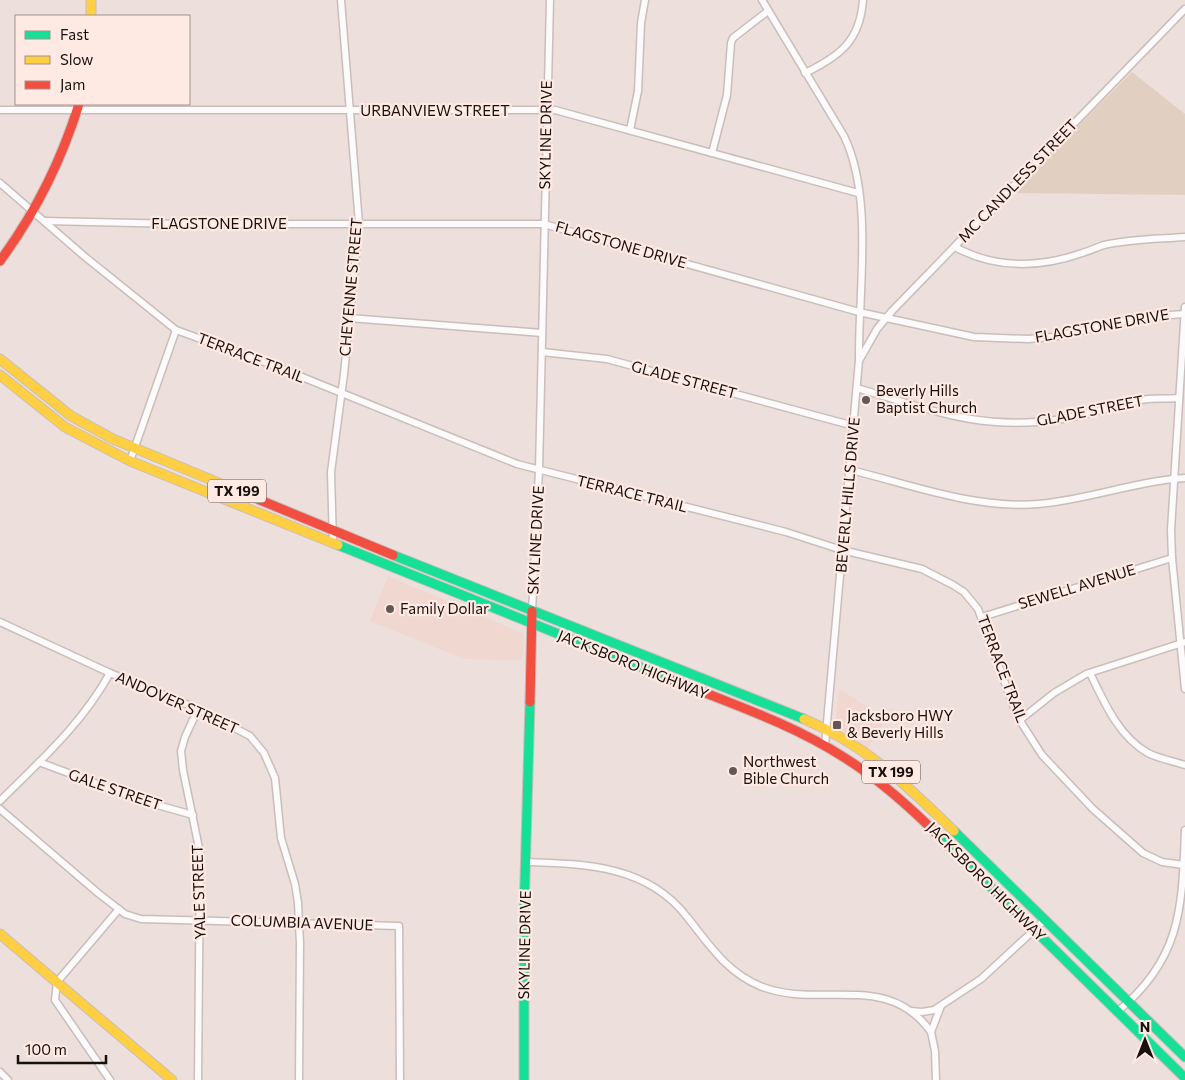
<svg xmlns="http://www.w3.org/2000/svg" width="1185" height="1080" font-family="Commissioner,sans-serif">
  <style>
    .built { fill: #f0d7cf }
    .green { fill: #e1d0c1 }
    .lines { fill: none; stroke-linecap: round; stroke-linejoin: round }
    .street-casing { stroke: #c9bebb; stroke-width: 9 }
    .fast-casing { stroke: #c9bebb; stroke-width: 11 }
    .slow-casing { stroke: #c9bebb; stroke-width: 11 }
    .jam-casing { stroke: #c9bebb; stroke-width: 11 }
    .street { stroke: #fcfafa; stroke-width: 6 }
    .fast { stroke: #16e098; stroke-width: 9 }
    .slow { stroke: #ffcf43; stroke-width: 9 }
    .jam { stroke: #f24e42; stroke-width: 9 }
    .poi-dot { fill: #635855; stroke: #ffe9e3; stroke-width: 2 }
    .labels { text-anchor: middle; stroke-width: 4.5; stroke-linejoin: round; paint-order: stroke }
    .shield { fill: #ffe9e3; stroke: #5d514d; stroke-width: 1 }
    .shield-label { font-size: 14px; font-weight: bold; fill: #18100d }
    .street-label { font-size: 15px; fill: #18100d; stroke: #ffe9e3 }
    .poi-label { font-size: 15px; fill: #18100d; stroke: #ffe9e3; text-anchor: start }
  </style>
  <rect width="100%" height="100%" fill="#eddfdb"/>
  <g class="built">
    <polygon points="388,576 524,634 522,660 464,659 370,621"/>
    <polygon points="839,689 886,718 868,748 835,726"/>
  </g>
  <polygon class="green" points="1132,72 1185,114 1185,195 1011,193"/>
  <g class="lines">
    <defs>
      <g id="street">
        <path d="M762,0L844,136C874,198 858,292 859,360L825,745"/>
        <path d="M805,73C840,56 860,41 863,0"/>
        <polyline points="0,110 555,110 858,193"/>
        <polyline points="630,130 638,91 641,23 645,0"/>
        <polyline points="712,153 727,95 731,43 733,38 768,11"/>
        <polyline points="0,183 84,256 176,330 270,364 517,464 786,532 842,550 922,569 953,585 964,592 978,609 1017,716 1042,755 1093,809 1143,853 1162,862 1184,865"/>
        <polyline points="44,221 182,224 544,224 859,312 974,337 1028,339 1053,337 1142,317 1185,314"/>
        <path d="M955,247C995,269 1040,268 1082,253C1090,251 1097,247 1104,245C1130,239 1158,239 1185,237"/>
        <polyline points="1185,307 1171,530 1172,558 1185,689"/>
        <polyline points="349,318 542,333"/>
        <polyline points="542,352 607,359 854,426"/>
        <polyline points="860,359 877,329 892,311 1185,9"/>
        <path d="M857,388C931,410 983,432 1062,419C1091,415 1119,403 1148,399C1158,398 1168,399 1178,398"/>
        <polyline points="130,461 176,330"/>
        <path d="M851,470C912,485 975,509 1038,504C1088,500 1135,481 1185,478"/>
        <polyline points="333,543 331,472 344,374 359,224 341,0"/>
        <polyline points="532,611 539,470 550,0"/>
        <polyline points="982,617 1172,558"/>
        <polyline points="0,622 110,673 198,709 250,736 264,753 275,778 281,838 295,884 298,903 300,943 299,1080"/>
        <path d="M1090,673C1104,702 1119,737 1148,753C1160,759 1173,761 1185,765"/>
        <polyline points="1020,720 1054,693 1086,674 1185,642"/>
        <polyline points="39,762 143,801 193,815"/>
        <path d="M0,801C40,761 82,724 110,673"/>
        <polyline points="0,809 98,893 125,914 141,919 399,926 400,1080"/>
        <path d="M526,862C585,864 647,865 687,917C709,944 726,972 760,986C819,1010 887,970 931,1032"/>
        <polyline points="911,1011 922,1012 934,1010 981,979 1045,920"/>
        <path d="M1117,1012C1182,959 1182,907 1185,830"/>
        <polyline points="0,1072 8,1080"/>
        <polyline points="110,1080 55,1000 57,982 119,909"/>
        <polyline points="198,1080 200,853 183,770 181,751 185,737 198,709"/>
        <polyline points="936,1080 935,1051 931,1032 941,1006"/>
      </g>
      <g id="fast">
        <polyline points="338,545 670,679"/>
        <polyline points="393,555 804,719"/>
        <polyline points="954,831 1185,1057"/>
        <polyline points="939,836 1185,1078"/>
        <polyline points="524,1080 524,914 530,702"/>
      </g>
      <g id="slow">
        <polyline points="91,0 91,16"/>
        <polyline points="0,359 71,416 113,439 226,486"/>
        <polyline points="0,375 65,427 130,461 338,545"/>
        <path d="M804,719C869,747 904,783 954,831"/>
        <polyline points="0,934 172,1080"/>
      </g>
      <g id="jam">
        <path d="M0,261C36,212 61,162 79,104"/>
        <polyline points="226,486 393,555"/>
        <path d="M670,679C729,703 791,723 845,758C880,780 910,807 939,836"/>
        <polyline points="530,702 532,611"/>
      </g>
    </defs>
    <use href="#street" class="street-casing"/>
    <use href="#fast" class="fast-casing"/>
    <use href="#slow" class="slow-casing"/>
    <use href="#jam" class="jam-casing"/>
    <use href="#street" class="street"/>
    <use href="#fast" class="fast"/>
    <use href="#slow" class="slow"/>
    <use href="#jam" class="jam"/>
  </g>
  <g class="poi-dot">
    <circle cx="866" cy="400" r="5"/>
    <circle cx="390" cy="609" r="5"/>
    <rect x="832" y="720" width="10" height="10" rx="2.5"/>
    <circle cx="733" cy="771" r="5"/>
  </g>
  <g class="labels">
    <g class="shield">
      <rect x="208" y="479.5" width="58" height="23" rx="4"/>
      <rect x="862" y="760.5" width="58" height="23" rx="4"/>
    </g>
    <g class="shield-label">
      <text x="237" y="496">TX 199</text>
      <text x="891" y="777">TX 199</text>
    </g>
    <g class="street-label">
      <text x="435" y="116">URBANVIEW STREET</text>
      <text transform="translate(546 135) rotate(-89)" y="5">SKYLINE DRIVE</text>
      <text transform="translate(1018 181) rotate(-46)" y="5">MC CANDLESS STREET</text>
      <text x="219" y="229">FLAGSTONE DRIVE</text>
      <text transform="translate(621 245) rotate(16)" y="5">FLAGSTONE DRIVE</text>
      <text transform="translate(351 287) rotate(-85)" y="5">CHEYENNE STREET</text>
      <text transform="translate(1102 326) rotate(-10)" y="5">FLAGSTONE DRIVE</text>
      <text transform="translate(251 358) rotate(21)" y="5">TERRACE TRAIL</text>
      <text transform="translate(684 380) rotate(15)" y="5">GLADE STREET</text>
      <text transform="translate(1090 411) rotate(-11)" y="5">GLADE STREET</text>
      <text transform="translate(632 494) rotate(14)" y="5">TERRACE TRAIL</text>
      <text transform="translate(848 495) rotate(-85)" y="5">BEVERLY HILLS DRIVE</text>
      <text transform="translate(536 540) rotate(-87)" y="5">SKYLINE DRIVE</text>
      <text transform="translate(1077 587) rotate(-17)" y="5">SEWELL AVENUE</text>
      <text transform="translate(633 665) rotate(22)" y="5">JACKSBORO HIGHWAY</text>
      <text transform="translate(1002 669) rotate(69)" y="5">TERRACE TRAIL</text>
      <text transform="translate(177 703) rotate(24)" y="5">ANDOVER STREET</text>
      <text transform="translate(115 790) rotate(19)" y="5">GALE STREET</text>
      <text transform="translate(986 882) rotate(45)" y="5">JACKSBORO HIGHWAY</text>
      <text transform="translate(199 892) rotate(-92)" y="5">YALE STREET</text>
      <text transform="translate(302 923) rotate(2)" y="5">COLUMBIA AVENUE</text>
      <text transform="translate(525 945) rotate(-89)" y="5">SKYLINE DRIVE</text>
    </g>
    <g class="poi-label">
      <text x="876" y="396">Beverly Hills<tspan x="876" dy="17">Baptist Church</tspan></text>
      <text x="400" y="614">Family Dollar</text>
      <text x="847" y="721">Jacksboro HWY<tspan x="847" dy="17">&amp; Beverly Hills</tspan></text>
      <text x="743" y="767">Northwest<tspan x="743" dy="17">Bible Church</tspan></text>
    </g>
  </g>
  <rect x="15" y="15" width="175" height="90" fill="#ffe9e3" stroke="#a3928d"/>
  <rect x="25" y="31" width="25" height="8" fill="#16e098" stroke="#a3928d"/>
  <text x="60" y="40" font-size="15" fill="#18100d">Fast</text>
  <rect x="25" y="56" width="25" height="8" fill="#ffcf43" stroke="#a3928d"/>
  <text x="60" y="65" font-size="15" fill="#18100d">Slow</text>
  <rect x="25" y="81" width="25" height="8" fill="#f24e42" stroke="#a3928d"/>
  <text x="60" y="90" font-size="15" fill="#18100d">Jam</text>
  <g transform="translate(1145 1040)" stroke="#ffe9e3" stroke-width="4" paint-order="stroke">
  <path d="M0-4L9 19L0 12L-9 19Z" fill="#18100d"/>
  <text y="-8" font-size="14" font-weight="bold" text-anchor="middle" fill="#18100d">N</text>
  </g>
  <path d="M18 1055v8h88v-8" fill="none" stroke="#18100d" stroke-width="2.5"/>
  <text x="25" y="1055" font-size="15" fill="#18100d" stroke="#ffe9e3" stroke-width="4" paint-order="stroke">100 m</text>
</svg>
